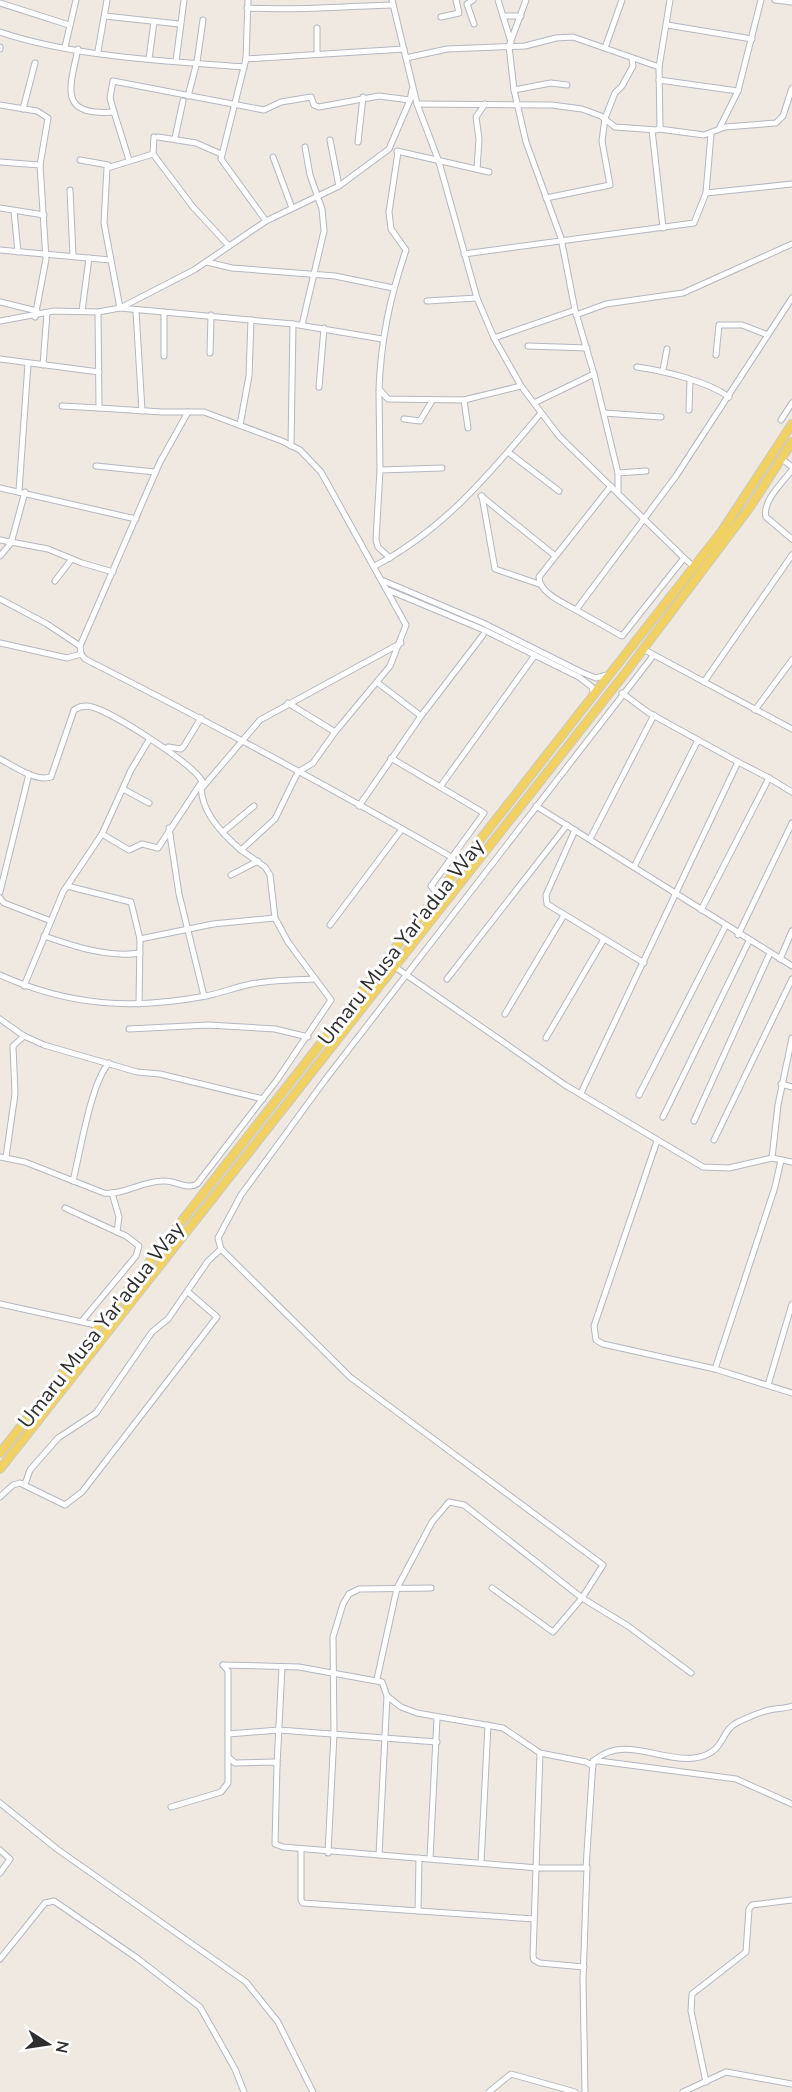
<svg xmlns="http://www.w3.org/2000/svg" width="792" height="2092" font-family="'Nunito Sans',sans-serif">
  <style>
    .lines { fill: none; stroke-linecap: round; stroke-linejoin: round }
    .minor-casing { stroke: #b4b7c1; stroke-width: 7 }
    .primary-casing { stroke: #c9c9c9; stroke-width: 10 }
    .minor { stroke: #fff; stroke-width: 5 }
    .primary { stroke: #f2d163; stroke-width: 8 }
    .labels { text-anchor: middle; stroke-width: 6; stroke-linejoin: round; paint-order: stroke }
    .street-label { font-size: 21px; fill: #2e2e2e; stroke: #fff }
  </style>
  <rect width="100%" height="100%" fill="#efe9e1"/>
  <g class="lines">
    <defs>
      <g id="minor">
        <polyline points="248,0 246,59 221,159 266,221"/>
        <polyline points="392,0 417,104 439,162 477,298 494,338 521,386 559,436 684,558"/>
        <polyline points="473,0 467,4 474,24"/>
        <polyline points="498,0 511,42"/>
        <polyline points="526,0 509,46 514,90 526,142 561,238 575,310 594,374 618,473 618,493"/>
        <polyline points="775,0 792,2"/>
        <polyline points="0,3 69,25"/>
        <path d="M247,8C296,11 344,6 393,5"/>
        <polyline points="105,16 179,24"/>
        <polyline points="503,16 521,16"/>
        <polyline points="441,17 459,13 456,0"/>
        <polyline points="667,25 752,39"/>
        <polyline points="317,28 317,54"/>
        <path d="M0,32C75,57 165,61 244,67"/>
        <polyline points="65,47 76,0"/>
        <polyline points="605,48 622,0"/>
        <polyline points="0,49 0,47"/>
        <path d="M78,49C69,90 59,116 114,112L129,160"/>
        <polyline points="98,51 107,0"/>
        <polyline points="406,58 447,49 525,46 556,38 573,37 659,67"/>
        <polyline points="149,59 154,22"/>
        <polyline points="246,59 404,49"/>
        <polyline points="176,61 184,0"/>
        <polyline points="659,80 738,91"/>
        <polyline points="514,90 551,83 567,85"/>
        <polyline points="188,96 197,62 203,20"/>
        <polyline points="417,104 552,105 582,109 601,116 615,127 657,130 660,127 659,67 670,0"/>
        <polyline points="0,105 37,111 48,118 40,165"/>
        <polyline points="23,109 35,63"/>
        <polyline points="114,112 110,98 113,81 264,110 281,102 311,97 314,105 319,107 379,96 410,100"/>
        <polyline points="659,129 704,135 725,127 776,123 783,116 792,88"/>
        <polyline points="719,129 738,91 761,0"/>
        <polyline points="652,130 663,228"/>
        <polyline points="154,137 153,154 193,207 229,246"/>
        <polyline points="158,137 196,143 221,154"/>
        <polyline points="175,138 183,101"/>
        <polyline points="330,140 339,186"/>
        <polyline points="358,142 363,97"/>
        <polyline points="397,151 489,172"/>
        <path d="M398,152L389,212L391,229L406,250C390,297 381,339 379,389L388,399L464,400L521,386"/>
        <polyline points="153,154 107,168 104,223 120,308 293,324 382,339"/>
        <polyline points="273,157 292,208"/>
        <polyline points="80,160 108,165"/>
        <polyline points="0,162 40,165 46,259 35,317"/>
        <polyline points="477,169 479,139 476,117 485,104"/>
        <polyline points="70,190 73,256"/>
        <polyline points="706,193 792,184"/>
        <polyline points="546,198 610,185 602,141 605,118 615,93 622,86 633,66 632,59"/>
        <polyline points="0,208 44,215"/>
        <polyline points="14,211 18,252"/>
        <polyline points="0,250 110,260"/>
        <polyline points="464,254 694,223 706,193 711,134"/>
        <polyline points="207,262 232,268 335,276 393,288"/>
        <polyline points="427,301 477,298"/>
        <polyline points="0,302 37,311"/>
        <polyline points="82,311 89,258"/>
        <polyline points="136,311 142,411"/>
        <polyline points="164,312 164,356"/>
        <polyline points="576,315 606,304 683,293 792,244"/>
        <polyline points="0,321 54,311 98,312 120,308 194,270 266,221 339,186 389,149 410,100 412,90"/>
        <polyline points="302,325 324,231 322,209 310,175 305,147"/>
        <polyline points="494,338 575,310"/>
        <polyline points="528,346 587,348"/>
        <polyline points="210,353 211,315"/>
        <polyline points="716,355 719,325 742,325 768,335"/>
        <polyline points="0,359 99,372"/>
        <polyline points="43,365 47,313"/>
        <path d="M637,367C664,371 707,381 729,397"/>
        <polyline points="663,370 667,349"/>
        <polyline points="319,387 324,328"/>
        <polyline points="379,391 380,470 376,540 378,547 390,558"/>
        <polyline points="464,400 468,428"/>
        <polyline points="534,403 594,374"/>
        <polyline points="62,406 99,408"/>
        <polyline points="689,410 690,381"/>
        <path d="M188,412L160,462L80,646L81,654L85,659C209,722 332,788 453,858"/>
        <polyline points="604,413 661,417"/>
        <polyline points="404,419 420,421 432,401"/>
        <polyline points="781,420 792,403"/>
        <polyline points="240,425 249,376 251,320"/>
        <polyline points="291,446 293,324"/>
        <polyline points="508,452 559,491"/>
        <polyline points="781,458 792,467"/>
        <polyline points="96,466 155,472"/>
        <polyline points="380,470 442,468"/>
        <path d="M792,470C783,482 762,501 766,517L792,539"/>
        <polyline points="618,473 646,471"/>
        <polyline points="0,488 136,519"/>
        <polyline points="19,491 28,364"/>
        <polyline points="481,496 554,555"/>
        <polyline points="482,496 495,569 539,584"/>
        <polyline points="0,540 48,549 82,563 113,572"/>
        <polyline points="0,556 11,543 25,492"/>
        <path d="M375,566C445,529 491,472 541,413"/>
        <polyline points="694,567 684,558 622,636 576,610 676,476 792,298"/>
        <polyline points="55,581 71,560"/>
        <polyline points="384,581 483,623 581,672 596,678 607,675"/>
        <polyline points="388,590 484,630 579,677 592,687 594,695"/>
        <polyline points="0,599 47,624 80,646"/>
        <path d="M576,610C564,603 539,593 539,577L611,486"/>
        <polyline points="0,643 67,658 81,654"/>
        <polyline points="643,649 792,729"/>
        <polyline points="704,682 792,555"/>
        <polyline points="378,683 421,716"/>
        <polyline points="288,703 335,732"/>
        <polyline points="755,710 792,660"/>
        <polyline points="168,747 181,749 184,746 201,718"/>
        <polyline points="391,758 484,813 431,886 438,894"/>
        <path d="M0,759C14,766 35,782 51,777L74,710C80,706 85,705 92,707C112,712 192,763 202,781C197,809 222,834 241,850L275,819L298,772L313,763L335,732L390,666L406,625L321,472L300,450L282,441L204,412H162L99,408L98,312"/>
        <polyline points="769,778 792,792"/>
        <polyline points="440,787 535,655"/>
        <polyline points="202,788 260,720 401,643"/>
        <polyline points="123,789 149,803"/>
        <polyline points="359,806 421,716 483,635"/>
        <polyline points="536,806 792,966"/>
        <polyline points="169,828 179,894 204,996"/>
        <polyline points="575,830 546,895 547,904 644,963"/>
        <polyline points="223,832 254,806"/>
        <polyline points="102,834 129,850 142,844 158,848 201,783"/>
        <polyline points="590,839 654,715"/>
        <polyline points="634,867 698,740"/>
        <polyline points="231,875 258,861"/>
        <polyline points="67,886 131,902 140,939 139,1004"/>
        <polyline points="0,892 29,774"/>
        <polyline points="0,898 4,903 51,921"/>
        <polyline points="701,910 769,778 738,762"/>
        <polyline points="330,925 402,829"/>
        <polyline points="738,935 792,823"/>
        <path d="M44,936C73,946 109,958 140,953"/>
        <polyline points="140,939 213,924 275,918"/>
        <polyline points="780,959 792,931"/>
        <polyline points="395,967 565,1085 703,1167 729,1168 772,1158 792,1162"/>
        <path d="M0,975C69,1006 132,1010 206,996C221,993 236,987 251,984C272,980 294,980 315,979"/>
        <polyline points="447,979 567,825"/>
        <polyline points="24,986 63,892 102,834 131,770 149,740"/>
        <polyline points="505,1014 564,915"/>
        <polyline points="0,1019 24,1036 44,1045 137,1072 160,1074 263,1099"/>
        <polyline points="129,1029 208,1025 275,1029 308,1037"/>
        <polyline points="546,1038 604,939"/>
        <polyline points="781,1084 792,1087"/>
        <polyline points="581,1093 738,762 649,713 622,693"/>
        <polyline points="639,1095 725,927"/>
        <polyline points="663,1117 749,941"/>
        <polyline points="694,1121 770,953"/>
        <polyline points="714,1140 792,979"/>
        <polyline points="657,1141 594,1326 596,1340 603,1344 715,1369 792,1393"/>
        <path d="M0,1157L25,1162L104,1193C125,1195 144,1180 165,1181C176,1181 188,1190 197,1184L277,1080L331,1000L288,942L275,918L270,875L265,867L241,850"/>
        <polyline points="6,1157 15,1094 13,1046 24,1036"/>
        <polyline points="772,1158 778,1105 792,1038"/>
        <path d="M73,1181C80,1153 91,1082 109,1063"/>
        <polyline points="112,1193 119,1217 117,1232"/>
        <polyline points="65,1208 126,1236 139,1246 136,1256 82,1321"/>
        <polyline points="0,1304 100,1326"/>
        <polyline points="715,1369 775,1187 781,1160"/>
        <polyline points="768,1385 792,1304"/>
        <polyline points="25,1484 30,1470 58,1438 96,1413 152,1332 168,1319 208,1261 221,1249"/>
        <polyline points="0,1497 13,1485 20,1483 65,1505 82,1492 217,1317 188,1292"/>
        <polyline points="492,1588 553,1632 582,1598 603,1565 350,1377 221,1249 218,1238 241,1195 325,1080 653,656"/>
        <polyline points="223,1665 228,1671 228,1757 235,1763 274,1762 277,1765 275,1844 283,1847 538,1868 586,1868 593,1761 599,1761 736,1779 792,1804"/>
        <polyline points="223,1665 299,1667 382,1682 387,1696 379,1855"/>
        <polyline points="377,1679 397,1588 432,1522 449,1502 464,1505 582,1598 628,1626 691,1673"/>
        <polyline points="387,1696 401,1707 417,1713 503,1728 540,1753 586,1762 593,1766"/>
        <polyline points="228,1734 279,1730 437,1742"/>
        <polyline points="540,1753 533,1956 534,1960 540,1963 584,1967"/>
        <path d="M595,1760C624,1735 661,1762 694,1758C726,1754 719,1731 738,1722C747,1718 760,1712 769,1710C777,1708 784,1709 792,1706"/>
        <polyline points="277,1765 282,1667"/>
        <polyline points="0,1803 57,1849 246,1982 278,2022 313,2092"/>
        <polyline points="171,1807 221,1792 228,1783 228,1759"/>
        <polyline points="301,1849 301,1900 303,1903 534,1919"/>
        <polyline points="0,1850 10,1859 0,1873"/>
        <polyline points="328,1853 334,1734 333,1637 343,1604 349,1594 359,1589 431,1588"/>
        <polyline points="430,1858 437,1718"/>
        <polyline points="481,1863 488,1725"/>
        <polyline points="418,1911 419,1858"/>
        <polyline points="0,1959 45,1903 54,1901 137,1958 200,2007 235,2069 244,2092"/>
        <polyline points="706,2082 691,2011 692,1994 746,1952 749,1909 752,1905 792,1900"/>
        <polyline points="489,2092 511,2074 575,2092"/>
        <polyline points="585,2092 583,1980 587,1867"/>
        <polyline points="683,2092 726,2072 792,2084"/>
      </g>
      <g id="primary">
        <polyline points="0,1453 722,531 792,424"/>
        <polyline points="0,1469 626,672 750,507 792,442"/>
      </g>
    </defs>
    <use href="#minor" class="minor-casing"/>
    <use href="#primary" class="primary-casing"/>
    <use href="#minor" class="minor"/>
    <use href="#primary" class="primary"/>
  </g>
  <g class="labels">
    <g class="street-label">
      <text transform="translate(401 942) rotate(-52)" y="7">Umaru Musa Yar'adua Way</text>
      <text transform="translate(101 1325) rotate(-52)" y="7">Umaru Musa Yar'adua Way</text>
    </g>
  </g>
  <g transform="translate(48 2044) rotate(102)" stroke="#ffffff" stroke-width="4.5" paint-order="stroke">
  <path d="M0-4.5L10 22L0 15L-10 22Z" fill="#2e2e2e"/>
  <text y="-9" font-size="16" font-weight="bold" text-anchor="middle" fill="#2e2e2e">N</text>
  </g>
</svg>
